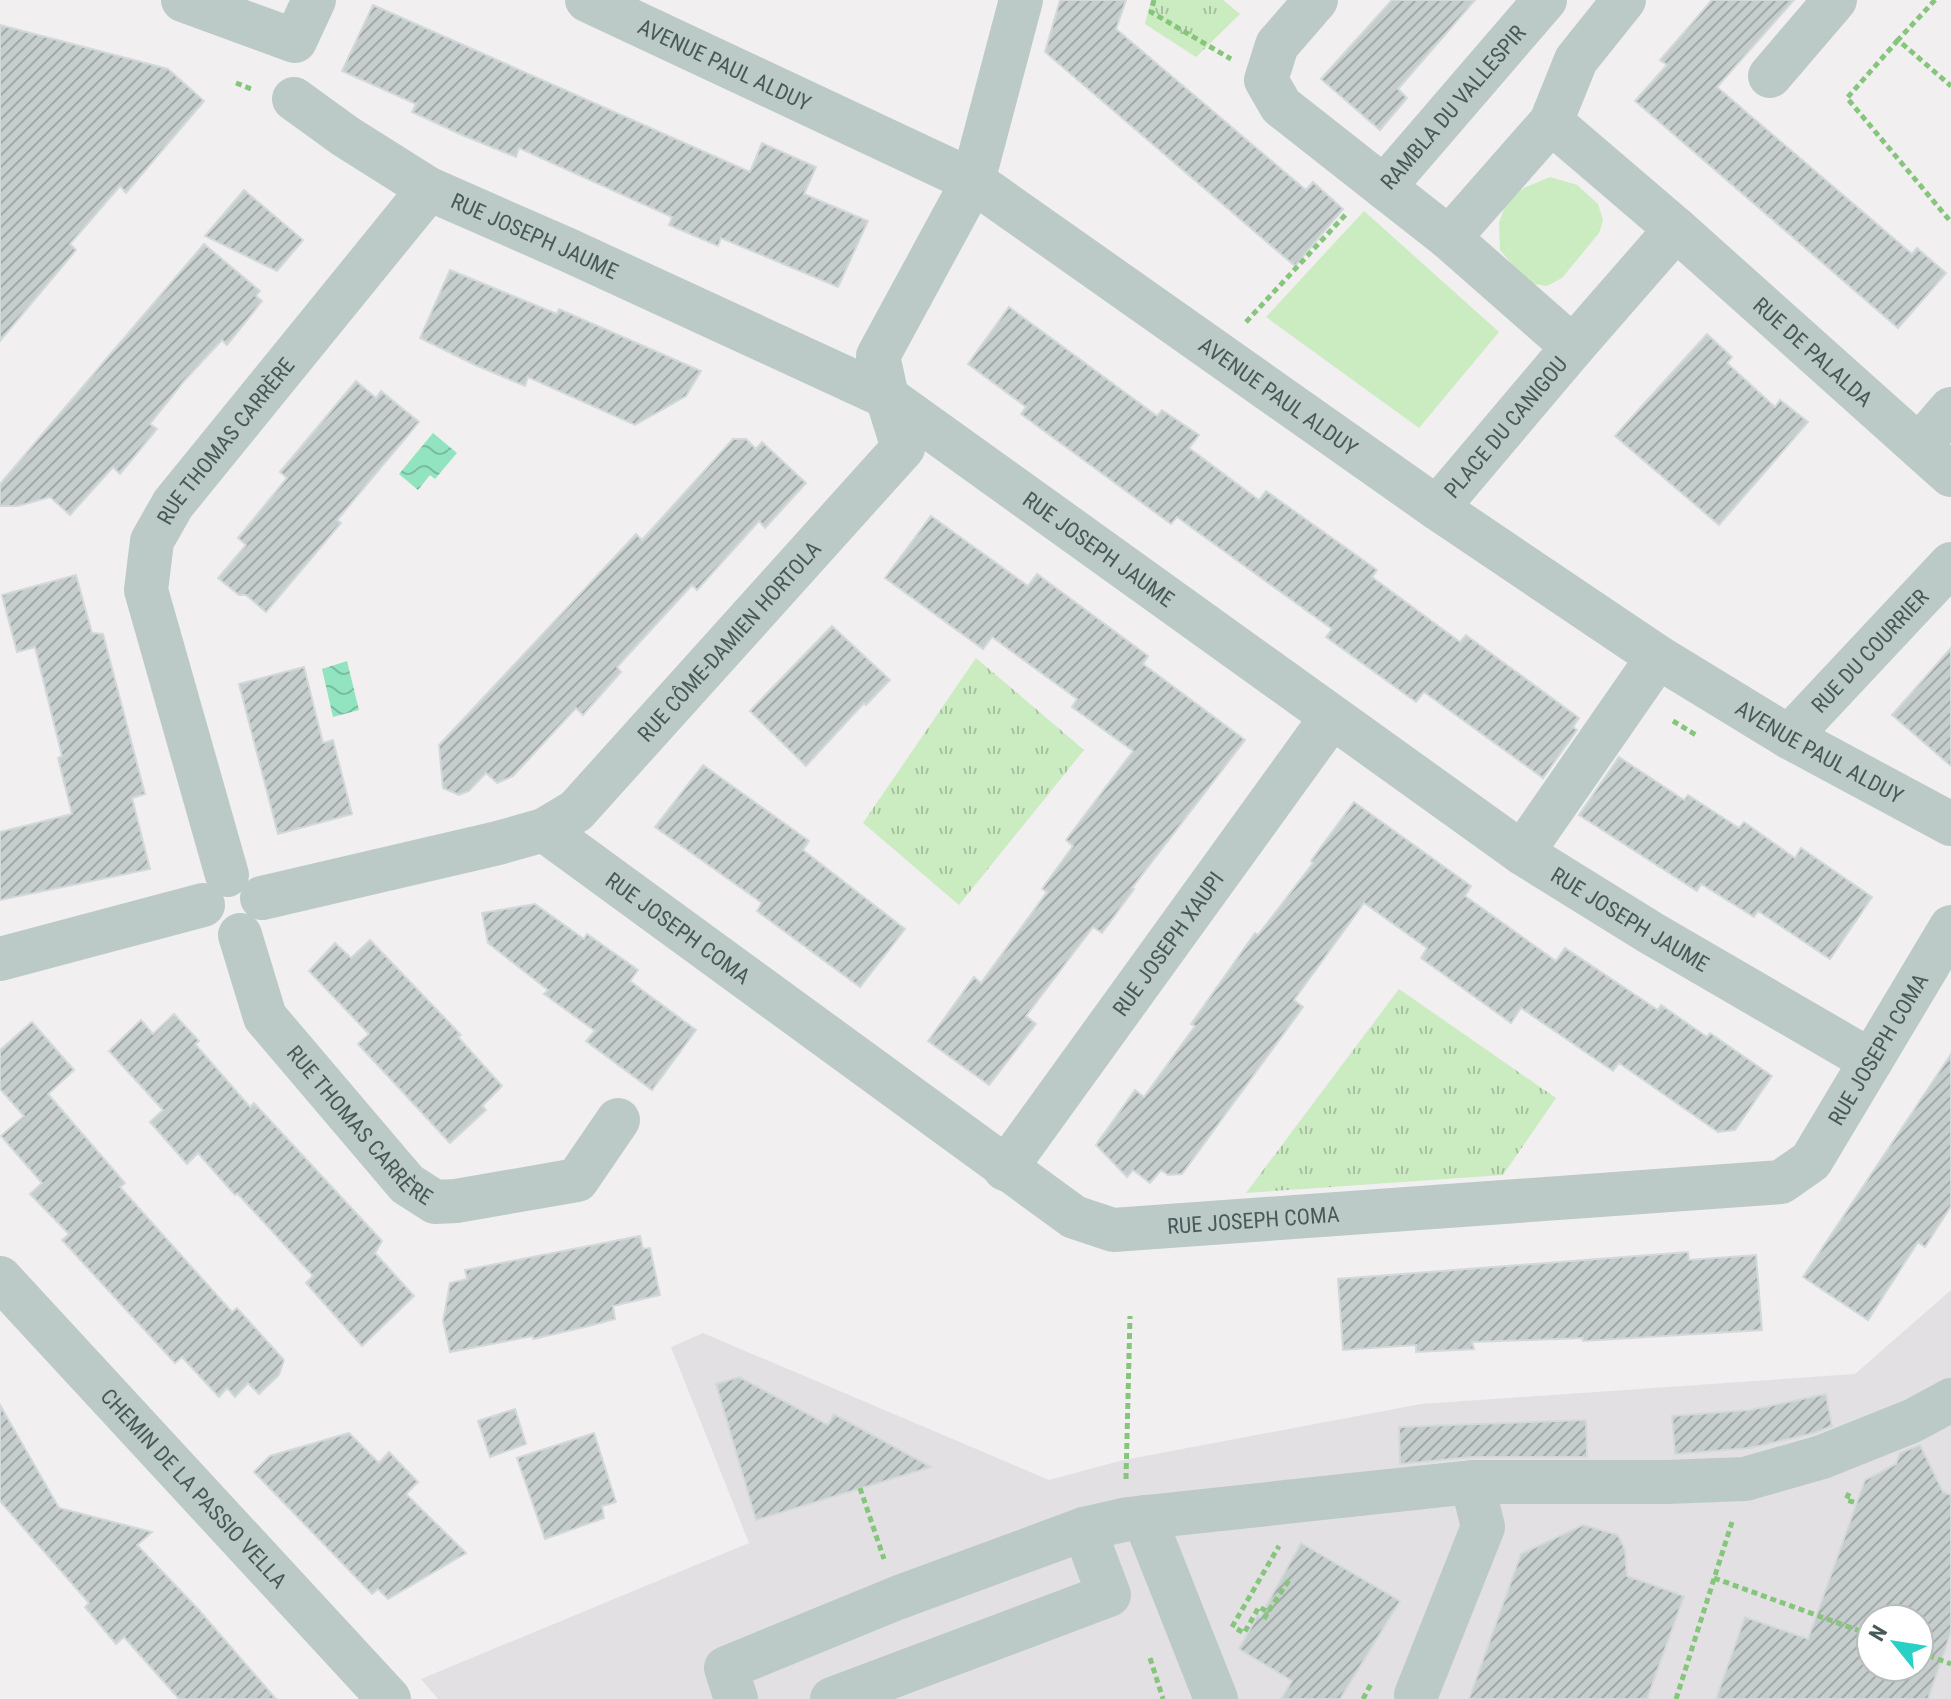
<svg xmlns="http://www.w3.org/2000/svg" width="1951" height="1699" font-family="'Roboto Condensed',sans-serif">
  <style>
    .education { fill: #e2e0e2; fill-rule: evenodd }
    .grass { fill: #cbebc1 }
    .park { fill: url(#park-tufts) }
    .water { fill: url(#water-waves) }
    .building { fill: url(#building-hatch); stroke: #d3d9da; stroke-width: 2; fill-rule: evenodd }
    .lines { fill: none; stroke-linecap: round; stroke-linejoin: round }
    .path { stroke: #86c67c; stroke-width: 5; stroke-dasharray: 6 4; stroke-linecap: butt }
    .minor { stroke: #bbcac7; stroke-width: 44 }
    .labels { text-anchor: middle; stroke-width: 7; stroke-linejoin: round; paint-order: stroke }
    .street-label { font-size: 22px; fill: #485a57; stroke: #fff }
  </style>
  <defs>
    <pattern id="park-tufts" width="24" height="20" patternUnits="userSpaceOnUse" patternTransform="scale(2)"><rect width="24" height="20" fill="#cbebc1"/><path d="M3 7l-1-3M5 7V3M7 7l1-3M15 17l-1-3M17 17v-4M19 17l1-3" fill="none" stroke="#a7c1a0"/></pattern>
    <pattern id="water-waves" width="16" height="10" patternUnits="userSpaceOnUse" patternTransform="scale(2)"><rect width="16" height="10" fill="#92e4c1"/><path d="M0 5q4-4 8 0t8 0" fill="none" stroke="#79bca0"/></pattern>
    <pattern id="building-hatch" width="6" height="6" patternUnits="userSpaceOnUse" patternTransform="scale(2)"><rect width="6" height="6" fill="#c6cdcd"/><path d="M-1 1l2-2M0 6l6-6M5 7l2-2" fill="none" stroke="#a3a9a9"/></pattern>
  </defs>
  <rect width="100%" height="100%" fill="#f1eff0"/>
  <path class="education" d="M1951,1290V1699H438L421,1679L749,1543L671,1347L703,1333L1049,1480L1124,1460L1421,1404L1855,1374ZM1871,1619H1919V1667H1871Z"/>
  <g class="grass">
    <polygon points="1550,177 1577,185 1598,204 1603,220 1599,233 1562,278 1547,286 1528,283 1500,250 1499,223 1507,200 1524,188"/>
    <polygon points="1364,211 1499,332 1419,428 1266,317"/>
  </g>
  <g class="park">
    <polygon points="1151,0 1223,0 1240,14 1196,57 1145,24"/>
    <polygon points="976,658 1084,750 959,905 863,823"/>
    <polygon points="1399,989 1556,1098 1503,1175 1246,1193"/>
  </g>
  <g class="water">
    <polygon points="433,433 457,453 435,479 430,475 418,490 399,474"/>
    <polygon points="347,661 359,710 333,717 322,669"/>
  </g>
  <g class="building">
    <polygon points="1060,0 1126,0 1116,29 1306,190 1313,182 1343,209 1295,266 1045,52"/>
    <polygon points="1392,0 1475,0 1398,89 1407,98 1380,130 1321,79"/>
    <polygon points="1712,0 1794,0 1717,87 1912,254 1917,248 1946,273 1898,328 1635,101 1667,65 1660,60"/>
    <polygon points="373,5 750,172 762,143 816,167 804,194 868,221 838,287 721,238 718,246 669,225 672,217 519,148 516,157 462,135 412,112 416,104 342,71"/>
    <polygon points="0,25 168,69 204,101 126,193 120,186 70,244 76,250 0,341"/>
    <polygon points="244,190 303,240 277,271 205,236"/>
    <polygon points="204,244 260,291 256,296 262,301 227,345 222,340 184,381 150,424 157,429 120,474 113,467 70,515 50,497 18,506 0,506 0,484"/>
    <polygon points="450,270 557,314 559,309 701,371 686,396 635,425 528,377 525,386 475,365 420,338"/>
    <polygon points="1009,307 1157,416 1162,410 1199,435 1189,448 1259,500 1266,491 1377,570 1372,577 1460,642 1466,635 1579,718 1573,727 1577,730 1543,778 1424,692 1416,702 1326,637 1332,629 1177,517 1171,524 1021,414 1026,407 968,364"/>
    <polygon points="1707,334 1732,357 1727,363 1775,407 1780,400 1808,422 1719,525 1615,436"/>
    <polygon points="356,381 376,398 381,391 419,422 337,520 341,523 266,612 246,595 239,595 218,578 246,545 238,538 287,478 280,472"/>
    <polygon points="733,439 746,439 756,449 762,442 806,483 765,528 759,521 697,590 692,585 617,667 621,672 583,715 576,708 513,776 497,783 486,773 469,791 459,795 443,788 439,745 636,534 642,540"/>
    <polygon points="931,516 1028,586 1037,574 1148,656 1143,664 1245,740 1132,888 1134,889 1102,933 1093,927 1026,1016 1036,1024 989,1085 928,1041 974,977 981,983 1047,892 1042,889 1073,846 1066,840 1133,751 1072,707 1077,699 992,637 983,649 885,578"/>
    <polygon points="76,575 92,633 103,634 145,794 132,798 150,869 0,900 0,832 72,814 58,758 62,756 35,647 17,652 2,595"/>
    <polygon points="832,626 890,680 866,705 864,703 806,766 750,711"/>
    <polygon points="1951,648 1951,766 1892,715"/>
    <polygon points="304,667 323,743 333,740 352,814 278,834 239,684"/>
    <polygon points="1619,757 1684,800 1688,795 1739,828 1744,822 1795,858 1801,848 1872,897 1830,959 1758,911 1754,917 1701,884 1697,891 1579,815"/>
    <polygon points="703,765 809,841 803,850 905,929 860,987 757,911 762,903 655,827"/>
    <polygon points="1354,802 1471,886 1465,896 1556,961 1565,948 1658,1010 1661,1005 1707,1037 1710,1033 1772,1076 1735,1130 1718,1132 1619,1063 1613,1071 1521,1008 1511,1023 1421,958 1427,948 1364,903 1294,1000 1303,1007 1182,1174 1168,1175 1161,1170 1150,1183 1133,1170 1127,1177 1096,1145 1135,1090 1144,1097 1195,1026 1191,1024 1255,933 1258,935 1313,863 1311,861"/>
    <polygon points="535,904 584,939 587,934 638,970 630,981 696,1030 652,1090 586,1041 595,1031 544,994 548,990 488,943 482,913"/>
    <polygon points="370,940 461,1035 458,1037 502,1086 482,1106 486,1110 450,1143 358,1044 369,1034 309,971 335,943 351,958"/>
    <polygon points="174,1014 199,1041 195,1044 250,1107 254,1103 382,1241 375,1253 414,1296 362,1346 306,1283 313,1276 237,1193 235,1195 198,1153 187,1164 150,1122 163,1110 109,1051 141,1020 153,1034"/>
    <polygon points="32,1022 74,1070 48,1094 125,1183 120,1187 232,1312 237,1308 284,1360 279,1375 259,1394 248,1383 235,1397 227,1388 219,1397 182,1357 175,1363 62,1240 69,1234 30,1194 42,1183 1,1136 24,1116 0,1089 0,1050"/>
    <polygon points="1951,1054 1951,1206 1925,1247 1918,1242 1868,1320 1803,1277"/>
    <polygon points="640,1236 643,1249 650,1248 660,1295 613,1306 615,1319 589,1326 533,1339 533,1336 450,1352 443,1321 450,1283 467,1279 465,1270"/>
    <polygon points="1688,1252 1689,1260 1756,1255 1762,1330 1583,1341 1583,1338 1472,1342 1474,1349 1416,1352 1416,1345 1343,1350 1338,1279"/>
    <polygon points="739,1377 828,1425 834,1414 931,1467 756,1520 716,1384"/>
    <polygon points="1826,1394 1832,1426 1814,1433 1750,1448 1675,1454 1672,1416 1750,1410"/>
    <polygon points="0,1405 59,1508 152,1532 137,1545 198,1609 276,1699 179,1699 124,1637 116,1644 85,1607 89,1603 0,1501"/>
    <polygon points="515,1409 526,1444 490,1457 478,1421"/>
    <polygon points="1586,1420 1587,1457 1472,1457 1400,1464 1399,1427"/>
    <polygon points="349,1433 379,1463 389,1452 418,1482 406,1494 466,1553 388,1599 378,1589 372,1594 254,1472 270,1456"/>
    <polygon points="594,1433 616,1502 602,1506 604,1518 545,1539 517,1458"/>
    <path d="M1920,1445L1943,1492L1951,1495V1632L1928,1699H1716L1745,1617L1808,1639L1865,1480L1896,1464L1900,1453ZM1871,1619H1919V1667H1871Z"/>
    <polygon points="1583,1525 1618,1535 1625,1550 1627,1576 1684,1596 1647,1699 1469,1699 1521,1554"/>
    <polygon points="1301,1543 1400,1601 1340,1699 1281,1699 1292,1681 1239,1649 1258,1615 1260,1617"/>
  </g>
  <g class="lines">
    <g class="path">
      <polyline points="1154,0 1151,12 1231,59"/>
      <polyline points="1935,0 1898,40 1951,86"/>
      <polyline points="1898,40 1847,98 1951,222"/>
      <polyline points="236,83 254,90"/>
      <polyline points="1246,322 1348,212"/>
      <polyline points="1673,721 1696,735"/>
      <polyline points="1126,1479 1130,1316"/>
      <polyline points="860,1488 884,1559"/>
      <polyline points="1849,1493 1846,1500 1857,1503"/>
      <polyline points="1714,1578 1871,1635"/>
      <polyline points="1264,1619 1268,1612"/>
      <polyline points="1232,1627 1279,1546"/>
      <polyline points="1237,1629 1244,1633 1259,1607 1268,1612 1291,1577"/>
      <polyline points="1919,1652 1951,1664"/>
      <polyline points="1150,1658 1163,1699"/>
      <polyline points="1363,1699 1372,1682"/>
      <polyline points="1676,1699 1732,1522"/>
    </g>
    <g class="minor">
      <polyline points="183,0 295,41 314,0"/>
      <path id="s1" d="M587,0L973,181L1437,508L1658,657L1789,737L1951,824"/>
      <polyline points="1316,0 1277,45 1266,80 1281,106 1384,187"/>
      <polyline points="1770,76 1835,0"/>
      <path id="s2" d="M294,99L345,136L429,189L568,250L887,397L1522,853L1651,933L1871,1061"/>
      <polyline points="1551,122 1676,229 1573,347 1449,238 1551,122 1576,60 1624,0"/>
      <path id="s3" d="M1676,229L1951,475"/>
      <path id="s4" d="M1449,238L1384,187L1545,0"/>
      <polyline points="1919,446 1951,409"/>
      <path id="s5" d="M1437,508L1573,347"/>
      <path id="s6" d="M1789,737L1951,564"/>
      <path id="s7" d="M544,830L1074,1217L1113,1230L1781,1182L1811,1161L1951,927"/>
      <polyline points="1522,853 1658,657"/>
      <path id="s8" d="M227,875L146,590L152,541L173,504L429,189"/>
      <path id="s9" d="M262,898L498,843L544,830L576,811L903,448L887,397L878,356L973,181L1021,0"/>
      <path id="s10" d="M240,935L265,1017L407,1184L435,1202L456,1201L577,1180L618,1120"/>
      <polyline points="0,959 203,905"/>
      <path id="s11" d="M1005,1169L1331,718"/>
      <path id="s12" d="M0,1278L389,1699"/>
      <polyline points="1144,1517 1216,1699"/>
      <polyline points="1416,1695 1483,1527 1472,1482"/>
      <polyline points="736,1699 726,1668 897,1598 1084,1529 1128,1519 1472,1482 1667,1482 1745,1479 1822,1457 1912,1421 1951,1400"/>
      <polyline points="832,1699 1109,1595 1084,1529"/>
    </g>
  </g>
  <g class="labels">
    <g class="street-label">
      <text dy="8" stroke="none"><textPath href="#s1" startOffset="152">AVENUE PAUL ALDUY</textPath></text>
      <text dy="8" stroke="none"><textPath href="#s4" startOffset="188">RAMBLA DU VALLESPIR</textPath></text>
      <text dy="8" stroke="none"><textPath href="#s2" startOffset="278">RUE JOSEPH JAUME</textPath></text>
      <text dy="8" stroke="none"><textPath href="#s3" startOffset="184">RUE DE PALALDA</textPath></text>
      <text dy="8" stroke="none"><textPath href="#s1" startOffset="800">AVENUE PAUL ALDUY</textPath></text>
      <text dy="8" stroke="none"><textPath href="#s5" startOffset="106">PLACE DU CANIGOU</textPath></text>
      <text dy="8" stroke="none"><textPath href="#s8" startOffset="470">RUE THOMAS CARRÈRE</textPath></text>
      <text dy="8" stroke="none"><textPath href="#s2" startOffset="926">RUE JOSEPH JAUME</textPath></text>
      <text dy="8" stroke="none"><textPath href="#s9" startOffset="556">RUE CÔME-DAMIEN HORTOLA</textPath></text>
      <text dy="8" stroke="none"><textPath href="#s6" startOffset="118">RUE DU COURRIER</textPath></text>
      <text dy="8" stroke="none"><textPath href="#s1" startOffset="1448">AVENUE PAUL ALDUY</textPath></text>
      <text dy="8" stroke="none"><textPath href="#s2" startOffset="1574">RUE JOSEPH JAUME</textPath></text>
      <text dy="8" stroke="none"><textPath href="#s7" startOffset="166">RUE JOSEPH COMA</textPath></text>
      <text dy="8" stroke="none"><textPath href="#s11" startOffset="278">RUE JOSEPH XAUPI</textPath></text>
      <text dy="8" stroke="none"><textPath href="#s7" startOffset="1534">RUE JOSEPH COMA</textPath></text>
      <text dy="8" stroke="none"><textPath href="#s10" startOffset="230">RUE THOMAS CARRÈRE</textPath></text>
      <text dy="8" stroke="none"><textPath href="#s7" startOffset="838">RUE JOSEPH COMA</textPath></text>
      <text dy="8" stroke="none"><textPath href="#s12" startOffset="286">CHEMIN DE LA PASSIO VELLA</textPath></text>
    </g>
  </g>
  <g transform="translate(1895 1643) rotate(300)"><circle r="38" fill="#ffffff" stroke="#b6bdbc" stroke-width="2"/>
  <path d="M0-6L14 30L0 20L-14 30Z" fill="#29d0c4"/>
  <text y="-12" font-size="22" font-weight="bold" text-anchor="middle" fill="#485a57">N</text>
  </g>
</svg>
